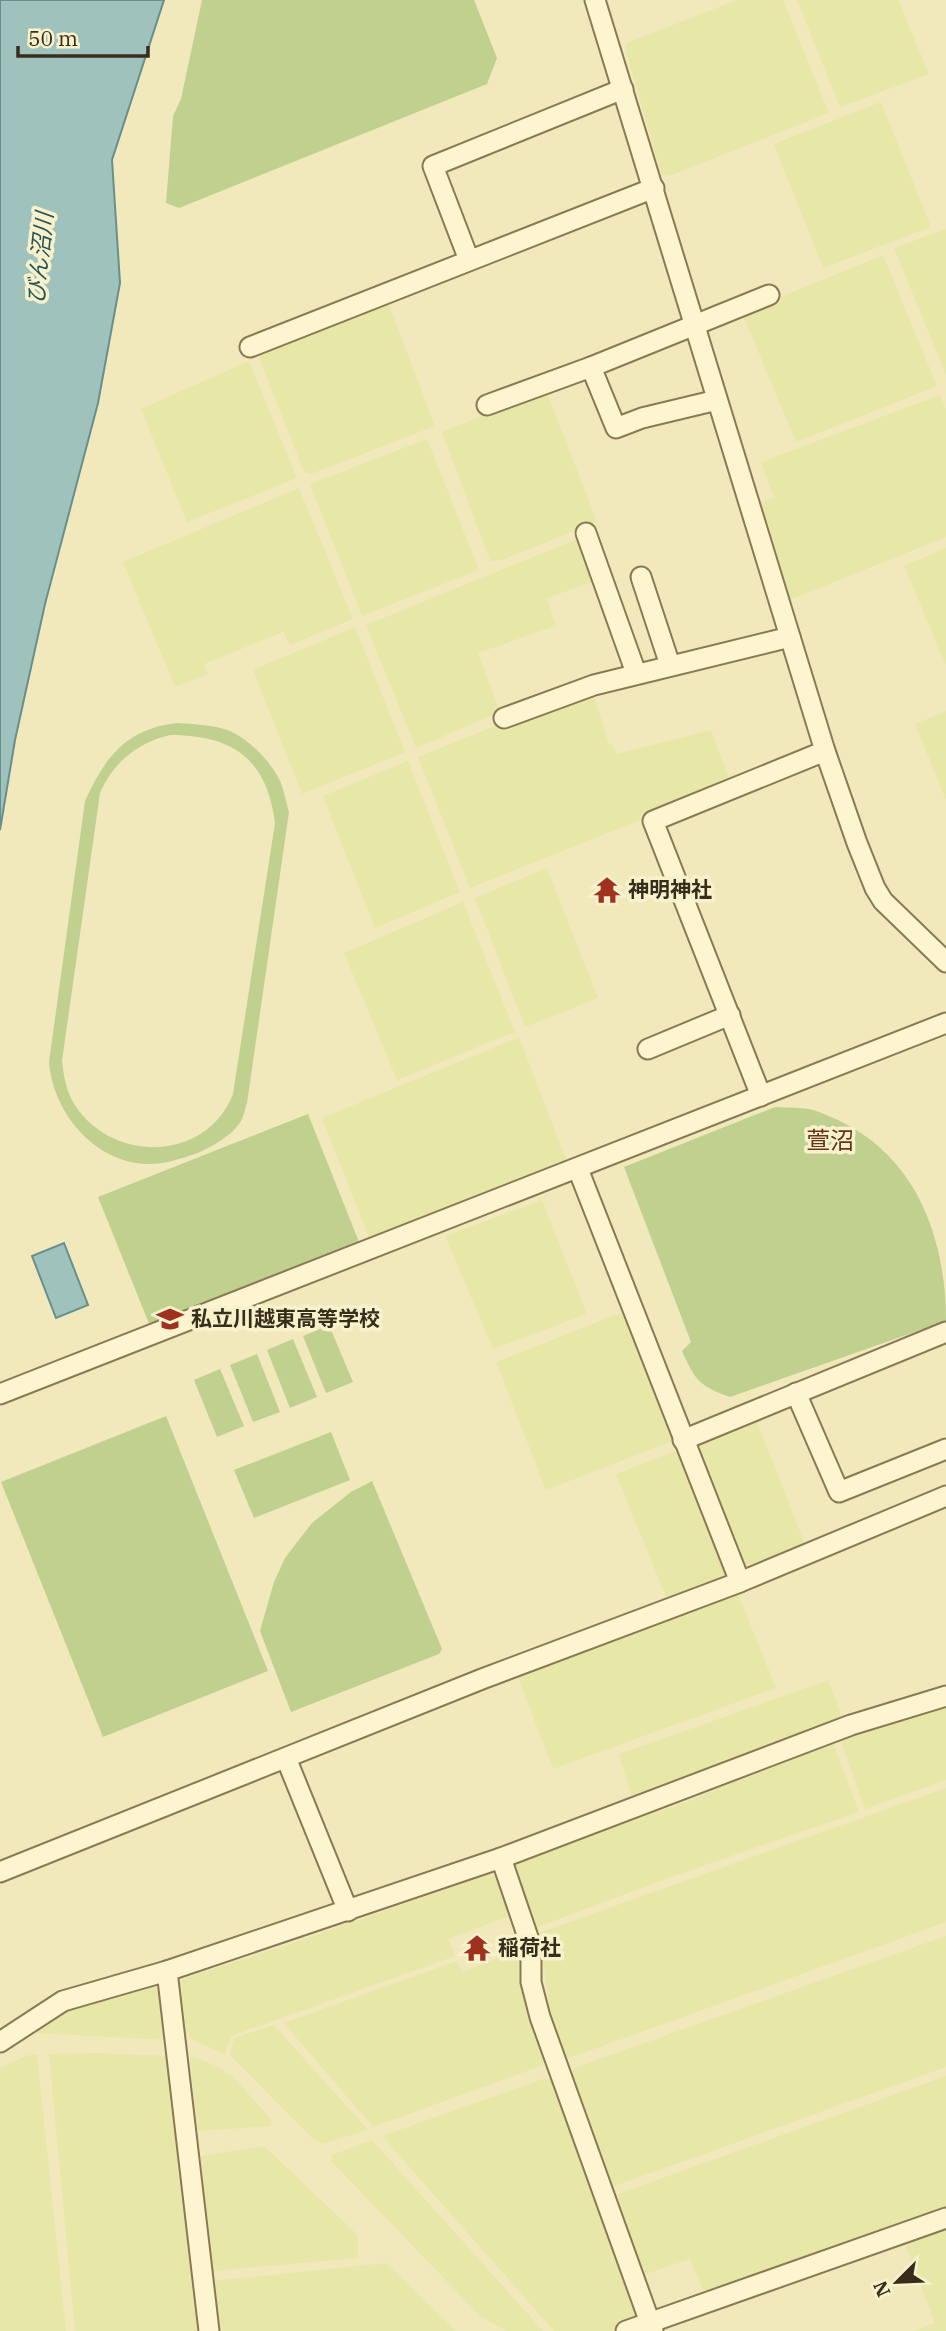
<svg xmlns="http://www.w3.org/2000/svg" width="946" height="2331" font-family="'IBM Plex Serif','Noto Sans JP',serif">
  <style>
    .farmland { fill: #e7e7a8 }
    .green { fill: #bfd08f; fill-rule: evenodd }
    .water { fill: #a0c2bd; stroke: #67908c; stroke-width: 2 }
    .lines { fill: none; stroke-linecap: round; stroke-linejoin: round }
    .minor-casing { stroke: #8a7954; stroke-width: 23 }
    .minor { stroke: #fcf5cf; stroke-width: 19 }
    .labels { text-anchor: middle; stroke-width: 7; stroke-linejoin: round; paint-order: stroke }
    .poi-label { font-size: 21px; font-weight: bold; fill: #382d1a; stroke: #f8f2cc; text-anchor: start }
    .water-label { font-size: 23px; font-style: italic; fill: #285559; stroke: #f8f2cc }
    .quarter-label { font-size: 24px; fill: #683316; stroke: #f8f2cc }
  </style>
  <rect width="100%" height="100%" fill="#f1e9bc"/>
  <g class="farmland">
    <polygon points="737,0 783,0 829,113 669,176 661,173 625,48 627,43"/>
    <polygon points="797,0 898,0 929,74 840,107"/>
    <polygon points="881,102 931,227 823,268 774,144"/>
    <polygon points="946,229 946,375 894,248"/>
    <polygon points="883,255 937,386 796,442 742,313"/>
    <polygon points="387,300 435,426 311,474 304,472 259,358 263,348"/>
    <polygon points="249,361 297,478 187,522 141,409"/>
    <polygon points="546,390 597,522 501,560 490,561 442,432"/>
    <polygon points="940,395 946,409 946,537 789,600 761,502 774,498 761,462"/>
    <polygon points="427,439 479,570 362,616 310,484"/>
    <polygon points="299,488 353,619 290,645 283,632 204,664 208,674 175,687 123,562"/>
    <polygon points="580,538 599,580 547,598 556,626 478,653 500,712 416,748 366,625"/>
    <polygon points="946,548 946,665 904,566"/>
    <polygon points="355,627 405,752 302,794 253,670"/>
    <polygon points="593,693 609,744 613,744 616,754 711,730 731,784 470,888 418,757 550,704"/>
    <polygon points="946,711 946,800 915,724"/>
    <polygon points="408,761 460,892 375,928 323,796"/>
    <polygon points="547,868 598,998 525,1027 475,898"/>
    <polygon points="463,902 515,1032 397,1080 344,953"/>
    <polygon points="519,1037 567,1162 370,1240 322,1118"/>
    <polygon points="542,1200 587,1314 493,1349 445,1236"/>
    <polygon points="626,1311 677,1439 546,1490 496,1362"/>
    <polygon points="756,1419 806,1547 741,1574 689,1445"/>
    <polygon points="681,1449 734,1579 669,1604 616,1474"/>
    <polygon points="736,1589 776,1688 553,1769 517,1674"/>
    <polygon points="829,1680 842,1719 769,1743 633,1801 619,1754"/>
    <polygon points="946,1705 946,1780 865,1809 840,1739"/>
    <polygon points="832,1740 859,1812 668,1878 535,1928 514,1865 519,1860 692,1800 789,1757"/>
    <polygon points="946,1788 946,1922 569,2058 564,2054 551,2017 539,1933"/>
    <polygon points="489,1874 498,1877 511,1915 448,1939 455,1956 231,2036 225,2054 193,2040 186,2033 179,1985 182,1979 290,1944"/>
    <polygon points="946,1936 946,2067 612,2187 572,2075 574,2068"/>
    <polygon points="524,1948 546,2061 538,2067 373,2127 284,2023 457,1961 462,1972"/>
    <polygon points="152,1984 163,1991 167,2040 35,2033 33,2031 63,2010"/>
    <polygon points="274,2025 368,2130 322,2144 312,2138 230,2055 234,2038"/>
    <polygon points="96,2053 168,2056 198,2331 75,2331 49,2054"/>
    <polygon points="37,2054 66,2331 0,2331 0,2068 26,2056"/>
    <polygon points="194,2057 214,2065 233,2077 266,2113 272,2120 271,2126 201,2131 197,2129 190,2058"/>
    <polygon points="946,2076 946,2209 705,2294 690,2259 643,2275 615,2195"/>
    <polygon points="543,2079 550,2079 556,2085 639,2309 636,2318 629,2323 609,2331 554,2331 382,2136"/>
    <polygon points="372,2140 543,2331 507,2331 481,2317 331,2161 332,2155"/>
    <polygon points="264,2146 358,2235 358,2258 212,2271 201,2156"/>
    <polygon points="946,2224 946,2331 914,2331 935,2323 903,2239"/>
    <polygon points="386,2263 456,2331 217,2331 212,2281"/>
  </g>
  <g class="green">
    <polygon points="202,0 474,0 497,58 487,84 179,208 166,203 173,116 181,99"/>
    <path d="M177,723C193,724 215,725 230,731C250,740 271,762 280,781C284,790 286,802 289,812L247,1103C245,1108 244,1115 242,1119C234,1135 212,1147 195,1154C180,1159 165,1164 148,1164C95,1163 53,1113 49,1062L85,801C105,757 126,729 177,723ZM170,735C233,735 267,759 275,823L233,1094C208,1159 120,1164 79,1111C67,1096 64,1079 62,1061L100,793C113,762 139,742 170,735Z"/>
    <path d="M775,1107C787,1108 801,1107 813,1110C821,1112 830,1117 838,1120C917,1157 946,1239 946,1321L730,1397C699,1386 695,1380 682,1351L691,1342L624,1167Z"/>
    <polygon points="308,1114 359,1242 150,1326 98,1197"/>
    <polygon points="329,1325 353,1382 326,1393 303,1336"/>
    <polygon points="293,1339 317,1397 290,1408 267,1350"/>
    <polygon points="257,1354 280,1412 253,1422 230,1365"/>
    <polygon points="220,1369 244,1426 217,1437 194,1380"/>
    <polygon points="166,1416 268,1671 103,1737 1,1482"/>
    <polygon points="331,1432 350,1480 254,1518 234,1470"/>
    <polygon points="372,1481 442,1649 439,1654 291,1712 260,1631 274,1582 285,1558 312,1523 351,1492"/>
  </g>
  <g class="water">
    <polygon points="0,0 164,0 112,160 120,283 98,403 45,604 15,740 0,830"/>
    <polygon points="64,1243 88,1305 56,1318 32,1256"/>
  </g>
  <g class="lines">
    <defs>
      <g id="minor">
        <polyline points="595,0 825,751 857,843 875,888 883,901 946,962"/>
        <polyline points="469,260 433,166 623,89"/>
        <polyline points="250,347 654,188"/>
        <polyline points="591,367 616,428 642,418 717,400"/>
        <polyline points="487,405 591,367 769,295"/>
        <polyline points="586,533 636,673"/>
        <polyline points="641,577 670,665"/>
        <polyline points="504,718 594,685 790,637"/>
        <polyline points="648,1049 730,1015"/>
        <polyline points="761,1096 653,821 825,751"/>
        <polyline points="578,1169 740,1582"/>
        <polyline points="796,1393 839,1492 946,1449"/>
        <polyline points="0,1394 946,1023"/>
        <polyline points="683,1440 946,1332"/>
        <polyline points="286,1758 348,1911"/>
        <polyline points="501,1858 531,1946 531,1982 540,2017 653,2331"/>
        <polyline points="0,1872 482,1679 740,1582 946,1496"/>
        <polyline points="167,1971 209,2331"/>
        <polyline points="0,2042 63,2001 167,1971 501,1858 851,1725 946,1696"/>
        <polyline points="626,2331 946,2218"/>
      </g>
    </defs>
    <use href="#minor" class="minor-casing"/>
    <use href="#minor" class="minor"/>
  </g>
  <defs>
    <symbol id="temple-bare" viewBox="-9 -9 18 18"><path d="M0-6L5-2H3V0L6.5 2.5H4V6H1.5V3h-3V6H-4V2.5H-6.5L-3 0V-2H-5Z" fill="#9e311f" stroke="#f8f2cc" stroke-width="2.5" paint-order="stroke"/></symbol>
    <symbol id="school-bare" viewBox="-9 -9 18 18"><path d="M0-5L7-2L0 1L-7-2ZM-4 1L0 2.5L4 1V4Q0 6-4 4Z" fill="#9e311f" stroke="#f8f2cc" stroke-width="2.5" paint-order="stroke"/></symbol>
  </defs>
  <g fill-rule="evenodd">
    <use href="#temple-bare" x="588" y="871" width="38" height="38"/>
    <use href="#school-bare" x="151" y="1300" width="38" height="38"/>
    <use href="#temple-bare" x="458" y="1929" width="38" height="38"/>
  </g>
  <g class="labels">
    <g class="poi-label">
      <text x="628" y="897">神明神社</text>
      <text x="191" y="1326">私立川越東高等学校</text>
      <text x="498" y="1955">稲荷社</text>
    </g>
    <g class="water-label">
      <text transform="translate(40 258) rotate(-84)" y="8">びん沼川</text>
    </g>
    <g class="quarter-label">
      <text x="830" y="1149">萱沼</text>
    </g>
  </g>
  <g transform="translate(897 2282) rotate(246)" stroke="#f8f2cc" stroke-width="5" paint-order="stroke">
  <path d="M0-5L12 26L0 18L-12 26Z" fill="#382d1a"/>
  <text y="-10" font-size="19" font-weight="bold" text-anchor="middle" fill="#382d1a">N</text>
  </g>
  <path d="M18 46v10h130v-10" fill="none" stroke="#382d1a" stroke-width="3.5"/>
  <text x="28" y="46" font-size="21" fill="#382d1a" stroke="#f8f2cc" stroke-width="5" paint-order="stroke">50 m</text>
</svg>
